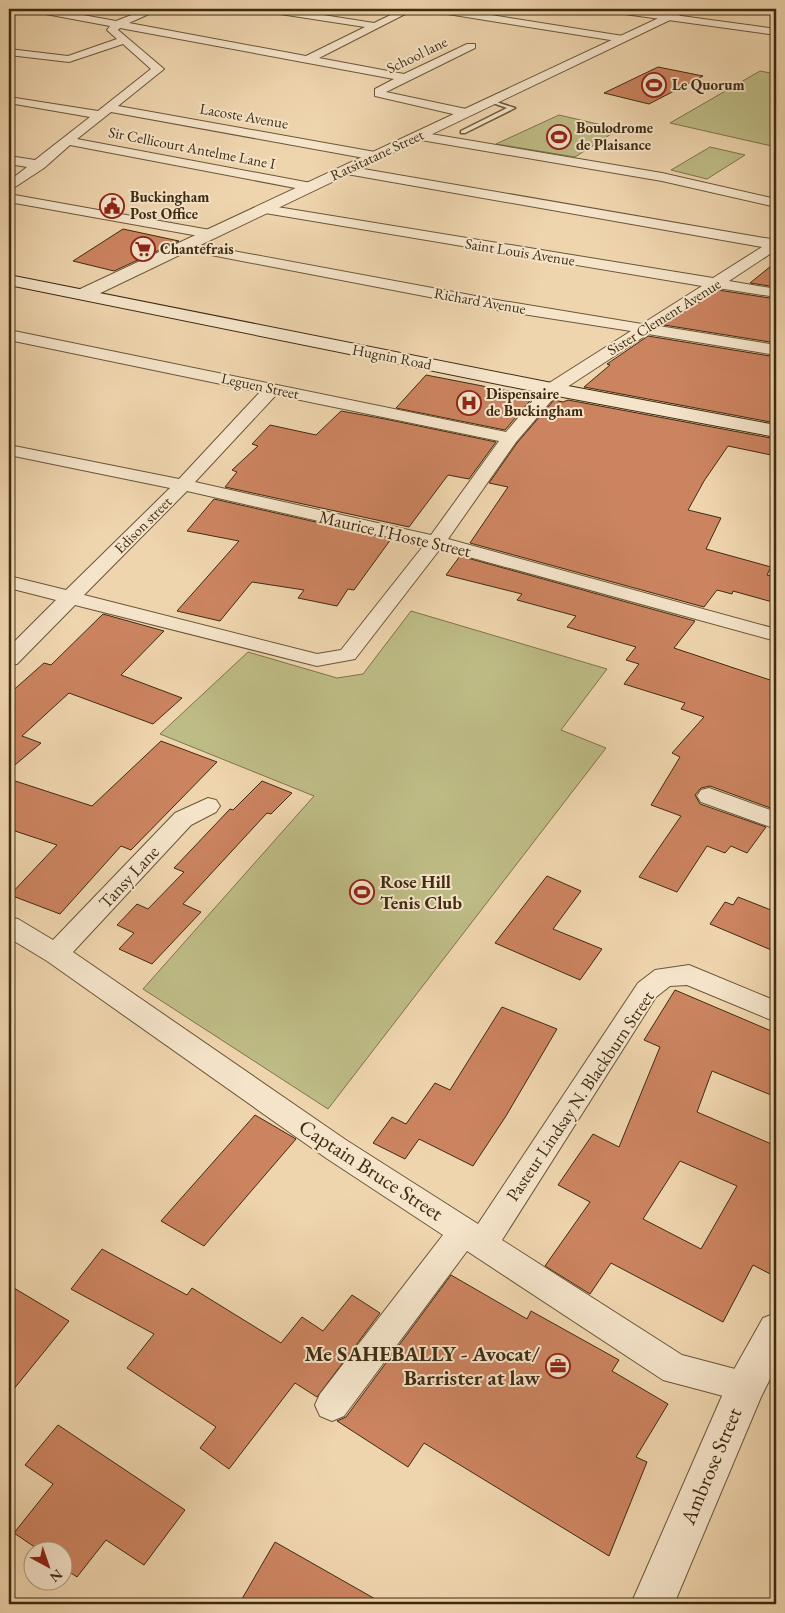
<svg xmlns="http://www.w3.org/2000/svg" width="785" height="1613" font-family="'EB Garamond',serif">
  <style>
    .green { fill: #bebc86; stroke: #7e744c }
    .building { fill: #cc8460; stroke: #3f2b11; fill-rule: evenodd }
    .lines { fill: none; stroke-linecap: round; stroke-linejoin: round }
    .service-casing { stroke: #6b5638; stroke-width: 3 }
    .minor-casing { stroke: #6b5638; stroke-width: 2 }
    .tertiary-casing { stroke: #6b5638; stroke-width: 2 }
    .secondary-casing { stroke: #3f2b11; stroke-width: 2 }
    .service { fill: #f5e4ca; fill-rule: evenodd }
    .minor { fill: #f5e4ca; fill-rule: evenodd }
    .tertiary { fill: #f5e4ca; fill-rule: evenodd }
    .secondary { fill: #f5e4ca; fill-rule: evenodd }
    .labels { text-anchor: middle; stroke-width: 4; stroke-linejoin: round; paint-order: stroke }
    .far-street-label { font-size: 15px; fill: #3f2b11; stroke: #f5e4ca }
    .far-poi-label { font-size: 15px; font-weight: bold; fill: #3f2b11; stroke: #f5e4ca; text-anchor: start }
    .street-label { font-size: 18px; fill: #3f2b11; stroke: #f5e4ca }
    .poi-label { font-size: 18px; font-weight: bold; fill: #3f2b11; stroke: #f5e4ca; text-anchor: start }
    .near-street-label { font-size: 21px; fill: #3f2b11; stroke: #f5e4ca }
    .near-poi-label { font-size: 21px; font-weight: bold; fill: #3f2b11; stroke: #f5e4ca; text-anchor: end }
  </style>
  <rect width="100%" height="100%" fill="#efd5ae"/>
  <filter id="stains"><feTurbulence type="fractalNoise" baseFrequency=".004" numOctaves="4"/><feColorMatrix values="0 0 0 0 .2 0 0 0 0 .09 0 0 0 0 .02 0 0 0 .5 -.17"/></filter>
  <radialGradient id="worn" r=".72"><stop offset=".6" stop-color="#630" stop-opacity="0"/><stop offset="1" stop-color="#630" stop-opacity=".3"/></radialGradient>
  <g class="green">
    <polygon points="760,71 776,74 776,147 670,123"/>
    <polygon points="559,115 619,129 575,157 496,144"/>
    <polygon points="710,147 745,155 707,179 671,170"/>
    <polygon points="411,611 607,669 561,730 606,748 328,1109 143,989 314,796 160,734 248,652 337,678 363,674"/>
  </g>
  <g class="building">
    <polygon points="658,67 703,76 649,104 604,93"/>
    <polygon points="123,229 179,241 114,271 73,261"/>
    <polygon points="776,262 776,287 750,283"/>
    <polygon points="718,290 776,299 776,343 664,325"/>
    <polygon points="648,336 776,357 776,423 584,387 610,365 607,364"/>
    <polygon points="426,375 534,396 505,430 396,408"/>
    <polygon points="554,400 563,402 568,400 776,439 776,456 728,446 704,481 688,510 721,518 706,549 771,567 767,575 776,577 776,603 733,591 732,594 717,590 704,607 470,543 508,487 489,483 517,443"/>
    <polygon points="341,411 385,419 496,442 469,479 448,475 409,527 225,487 237,472 232,470 258,446 252,444 270,425 316,435"/>
    <polygon points="214,499 391,539 354,590 348,589 337,606 298,598 304,590 252,582 220,621 177,611 239,541 187,531"/>
    <polygon points="460,556 695,621 674,648 776,682 776,810 710,786 701,788 695,795 700,804 766,827 747,853 731,846 725,853 707,846 677,892 639,877 681,816 651,805 680,757 672,753 704,717 681,709 685,703 624,684 639,664 626,660 636,647 567,627 576,616 517,600 522,594 446,575"/>
    <polygon points="103,614 164,631 121,675 182,698 153,724 69,693 22,736 41,743 9,770 9,694 44,663 51,665"/>
    <polygon points="161,741 217,762 131,850 121,846 60,914 10,895 57,845 9,829 9,779 92,806"/>
    <polygon points="262,781 292,793 271,814 267,813 183,904 201,912 152,964 119,949 134,933 117,925 137,904 148,909 184,872 174,868 230,809 233,810"/>
    <polygon points="547,876 581,891 553,929 602,949 580,980 495,943"/>
    <polygon points="738,897 776,912 776,952 710,924 725,902 733,905"/>
    <path d="M675,990L776,1033V1097L712,1071L697,1112L776,1146V1277L753,1265L723,1322L611,1263L590,1294L545,1266L590,1202L558,1185L593,1134L619,1147L660,1047L644,1040ZM680,1161L737,1186L701,1249L643,1219Z"/>
    <polygon points="502,1007 557,1029 506,1116 473,1166 419,1139 405,1159 373,1143 392,1117 406,1124 435,1083 450,1090"/>
    <polygon points="255,1115 296,1139 204,1246 161,1221"/>
    <polygon points="102,1249 187,1295 192,1288 281,1343 302,1317 323,1331 352,1295 380,1313 317,1397 295,1383 229,1469 200,1448 216,1427 127,1368 154,1334 71,1289"/>
    <polygon points="451,1275 527,1319 531,1311 619,1360 612,1371 668,1404 636,1457 647,1462 609,1556 424,1443 408,1467 337,1421 346,1417"/>
    <polygon points="9,1285 69,1321 9,1395"/>
    <polygon points="58,1425 185,1510 144,1565 106,1540 77,1577 62,1567 62,1550 39,1550 14,1533 53,1484 25,1465"/>
    <polygon points="275,1542 384,1604 239,1604"/>
  </g>
  <g class="lines">
    <defs>
      <polygon id="service" points="490,100 515,108 465,133 461,133 461,131 507,108 490,102"/>
      <g id="minor">
        <polygon points="30,9 50,9 116,21 147,9 160,9 129,23 306,56 365,27 267,12 262,9 285,9 374,23 403,9 415,9 319,58 404,74 467,44 475,44 475,48 386,92 466,109 472,113 466,117 375,96 375,89 394,79 120,28 118,30 164,69 118,106 375,152 381,156 375,160 111,112 77,139 311,183 318,187 311,191 70,145 44,168 9,191 9,181 27,167 9,164 9,156 35,160 90,117 9,103 9,97 98,111 151,69 123,44 69,62 9,55 9,49 68,56 117,39 107,30 110,26 35,12"/>
        <polygon points="430,9 453,9 623,36 628,39 623,42 435,12"/>
        <polygon points="605,9 630,9 776,29 776,35 610,12"/>
        <polygon points="419,132 662,173 776,199 776,207 662,181 415,139 413,136"/>
        <path d="M346,166L776,240V250L729,281L776,289V297L718,288L659,326L776,345V355L648,334L558,393L516,442L448,539L776,629V641L440,549L355,659L317,666L75,605L17,664L9,665V647L56,600L9,588V576L66,590L170,488L9,455V445L179,479L260,392L9,340V330L506,432L546,385L631,331L497,310L185,250L178,246L185,242L497,300L642,324L702,286L265,213L258,209L265,205L713,278L762,247L341,173L340,170ZM276,395L499,441L431,535L195,482ZM187,491L424,545L341,650L317,654L84,595Z"/>
        <polygon points="9,194 210,230 217,234 210,238 9,202"/>
        <polygon points="709,788 776,812 776,829 701,802 697,796 701,790"/>
        <polygon points="208,798 216,800 220,806 216,812 191,825 73,952 346,1140 478,1224 638,983 655,970 689,965 776,1001 776,1022 687,985 670,986 656,997 502,1240 682,1355 758,1375 763,1386 758,1397 746,1402 663,1380 467,1251 344,1416 332,1421 320,1416 315,1405 320,1394 443,1235 326,1158 47,961 9,938 9,917 18,919 53,940 175,813"/>
      </g>
      <g id="tertiary">
        <polygon points="678,9 693,9 90,298 78,298 75,294 78,290"/>
        <polygon points="776,1313 776,1367 761,1397 674,1604 631,1604 732,1373 763,1318"/>
      </g>
      <polygon id="secondary" points="9,275 552,383 776,425 776,437 552,395 9,285"/>
    </defs>
    <use href="#service" class="service-casing"/>
    <use href="#minor" class="minor-casing"/>
    <use href="#tertiary" class="tertiary-casing"/>
    <use href="#secondary" class="secondary-casing"/>
    <use href="#service" class="service"/>
    <use href="#minor" class="minor"/>
    <use href="#tertiary" class="tertiary"/>
    <use href="#secondary" class="secondary"/>
  </g>
  <defs>
    <symbol id="stadium-ring" viewBox="-11 -11 22 22"><circle r="9.5" fill="#f5e4ca" stroke="#8f2418" stroke-width="1.5"/><path d="M0-5a6.5 5 0 1 0 0 10a6.5 5 0 1 0 0-10ZM-3.5-1.8h7v3.6h-7Z" fill="#8f2418"/></symbol>
    <symbol id="civic-ring" viewBox="-11 -11 22 22"><circle r="9.5" fill="#f5e4ca" stroke="#8f2418" stroke-width="1.5"/><path d="M-.6-6.5H3V-4.5H.6V-3L4-1V1h2V6H-6V1h2V-1L-.6-3ZM-1.2 2.5V6h2.4V2.5Z" fill="#8f2418"/></symbol>
    <symbol id="supermarket-ring" viewBox="-11 -11 22 22"><circle r="9.5" fill="#f5e4ca" stroke="#8f2418" stroke-width="1.5"/><path d="M-6-5.5h2.5l.6 2H6L4.5 2H-2.5L-4.4-4H-6ZM-1.5 3.2a1.3 1.3 0 1 0 .1 0ZM3 3.2a1.3 1.3 0 1 0 .1 0Z" fill="#8f2418"/></symbol>
    <symbol id="hospital-ring" viewBox="-11 -11 22 22"><circle r="9.5" fill="#f5e4ca" stroke="#8f2418" stroke-width="1.5"/><path d="M-5-5h3v3.5h4V-5h3V5h-3V1.5h-4V5h-3Z" fill="#8f2418"/></symbol>
    <symbol id="office-ring" viewBox="-11 -11 22 22"><circle r="9.5" fill="#f5e4ca" stroke="#8f2418" stroke-width="1.5"/><path d="M-6-3h4V-5.5h4V-3h4V5H-6ZM-1-4.5V-3h2v-1.5ZM-6 0V1H6V0Z" fill="#8f2418"/></symbol>
  </defs>
  <g fill-rule="evenodd">
    <use href="#stadium-ring" x="640" y="71" width="28" height="28"/>
    <use href="#stadium-ring" x="545" y="123" width="28" height="28"/>
    <use href="#civic-ring" x="98" y="192" width="28" height="28"/>
    <use href="#supermarket-ring" x="129" y="235" width="28" height="28"/>
    <use href="#hospital-ring" x="455" y="389" width="28" height="28"/>
    <use href="#stadium-ring" x="348" y="878" width="28" height="28"/>
    <use href="#office-ring" x="544" y="1352" width="28" height="28"/>
  </g>
  <g class="labels">
    <g class="far-street-label">
      <text transform="translate(417 55) rotate(-26)" y="5">School lane</text>
      <text transform="translate(244 116) rotate(10)" y="5">Lacoste Avenue</text>
      <text transform="translate(192 148) rotate(11)" y="5">Sir Cellicourt Antelme Lane I</text>
      <text transform="translate(377 155) rotate(-25)" y="5">Ratsitatane Street</text>
      <text transform="translate(520 252) rotate(9)" y="5">Saint Louis Avenue</text>
      <text transform="translate(480 301) rotate(10)" y="5">Richard Avenue</text>
      <text transform="translate(664 317) rotate(-32)" y="5">Sister Clement Avenue</text>
      <text transform="translate(392 357) rotate(11)" y="5">Hugnin Road</text>
      <text transform="translate(260 386) rotate(12)" y="5">Leguen Street</text>
      <text transform="translate(143 525) rotate(-45)" y="5">Edison street</text>
    </g>
    <g class="far-poi-label">
      <text x="672" y="90">Le Quorum</text>
      <text x="576" y="133">Boulodrome<tspan x="576" dy="17">de Plaisance</tspan></text>
      <text x="130" y="202">Buckingham<tspan x="130" dy="17">Post Office</tspan></text>
      <text x="160" y="254">Chantefrais</text>
      <text x="486" y="399">Dispensaire<tspan x="486" dy="17">de Buckingham</tspan></text>
    </g>
    <g class="street-label">
      <text transform="translate(395 534) rotate(13)" y="6">Maurice I'Hoste Street</text>
      <text transform="translate(129 877) rotate(-47)" y="6">Tansy Lane</text>
      <text transform="translate(580 1096) rotate(-56)" y="6">Pasteur Lindsay N. Blackburn Street</text>
    </g>
    <g class="poi-label">
      <text x="380" y="888">Rose Hill<tspan x="380" dy="21">Tenis Club</tspan></text>
    </g>
    <g class="near-street-label">
      <text transform="translate(371 1170) rotate(33)" y="7">Captain Bruce Street</text>
      <text transform="translate(711 1466) rotate(-67)" y="7">Ambrose Street</text>
    </g>
    <g class="near-poi-label">
      <text x="540" y="1361">Me SAHEBALLY - Avocat/<tspan x="540" dy="24">Barrister at law</tspan></text>
    </g>
  </g>
  <rect width="785" height="1613" fill="none" stroke="#efd5ae" stroke-width="30"/>
  <rect x="10" y="10" width="765" height="1593" fill="none" stroke="#3f2b11" stroke-width="2.5"/>
  <rect x="15" y="15" width="755" height="1583" fill="none" stroke="#3f2b11"/>
  <g transform="translate(48 1566) rotate(140)"><circle r="24" fill="#f5e4ca" stroke="#ac9a80"/>
  <path d="M0-4L9 19L0 12L-9 19Z" fill="#8f2418"/>
  <text y="-8" font-size="14" font-weight="bold" text-anchor="middle" fill="#3f2b11">N</text>
  </g>
  <rect width="100%" height="100%" filter="url(#stains)"/>
  <rect width="100%" height="100%" fill="url(#worn)"/>
</svg>
